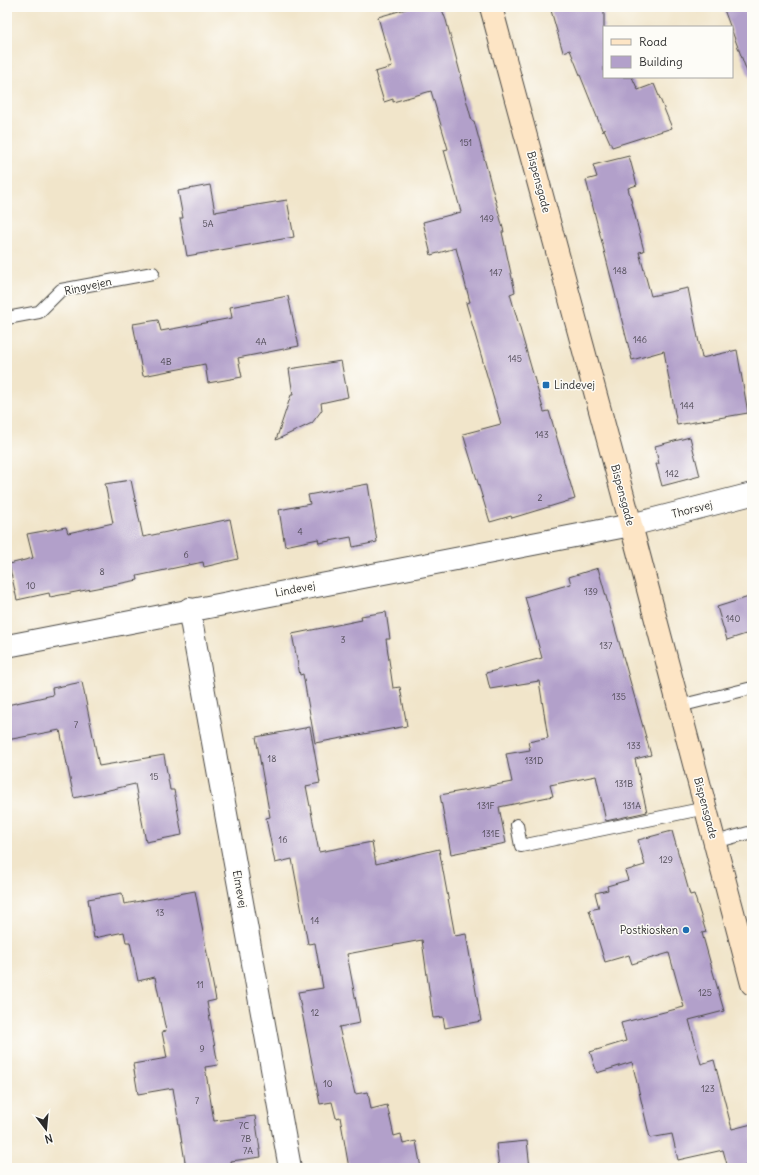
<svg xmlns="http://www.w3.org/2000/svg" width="759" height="1175" font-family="Delius,sans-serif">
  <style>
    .building { fill: #b2a0ca }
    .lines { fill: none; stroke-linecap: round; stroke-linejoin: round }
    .lane-casing { stroke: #494743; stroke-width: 14 }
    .street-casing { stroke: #494743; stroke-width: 24 }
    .secondary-casing { stroke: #494743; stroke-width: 24 }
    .lane { stroke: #fff; stroke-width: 12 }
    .street { stroke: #fff; stroke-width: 22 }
    .secondary { stroke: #fde5c5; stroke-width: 22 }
    .poi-dot { fill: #1f6fb2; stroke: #fdfcf7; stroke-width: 1.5 }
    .labels { text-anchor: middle; stroke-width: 3; stroke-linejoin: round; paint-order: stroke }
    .number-label { font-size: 9px; fill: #4d4853 }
    .street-label { font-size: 11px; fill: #2b2b2b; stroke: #fdfcf7 }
    .poi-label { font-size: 11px; fill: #2b2b2b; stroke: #fdfcf7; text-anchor: start }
  </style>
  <rect width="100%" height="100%" fill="#fdfcf7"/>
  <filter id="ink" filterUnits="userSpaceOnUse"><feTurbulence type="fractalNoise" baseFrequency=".025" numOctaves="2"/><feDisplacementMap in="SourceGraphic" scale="8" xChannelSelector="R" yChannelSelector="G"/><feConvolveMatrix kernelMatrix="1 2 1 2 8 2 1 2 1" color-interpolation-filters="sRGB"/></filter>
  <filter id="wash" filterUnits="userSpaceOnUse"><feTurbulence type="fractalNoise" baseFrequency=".012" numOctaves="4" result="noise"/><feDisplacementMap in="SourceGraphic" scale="16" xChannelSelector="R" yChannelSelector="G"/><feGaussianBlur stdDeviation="0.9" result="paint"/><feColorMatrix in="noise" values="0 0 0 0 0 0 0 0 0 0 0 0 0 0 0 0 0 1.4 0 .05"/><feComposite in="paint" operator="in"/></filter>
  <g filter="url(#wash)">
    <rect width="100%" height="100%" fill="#f1e5ca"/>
    <g id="blocks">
      <g class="building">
        <polygon points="413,7 441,7 446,20 461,76 460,77 472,121 474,121 504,232 502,232 515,292 510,294 544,412 549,411 575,499 512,518 511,516 490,522 463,434 501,424 466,303 470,302 456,248 431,255 423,222 461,212 444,150 448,149 431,91 393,102 393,99 384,102 375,72 392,67 378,17"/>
        <polygon points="550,7 604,7 604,77 632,77 638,90 654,84 672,128 612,147 604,129 603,132 570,50 563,52"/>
        <polygon points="723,7 748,7 752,17 752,77 749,77"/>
        <polygon points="629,156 637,185 628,188 644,251 639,252 651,296 688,288 702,358 737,350 748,413 677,425 664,351 632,360 586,180 597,177 593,165"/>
        <polygon points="210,185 215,212 287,200 294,237 187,256 180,218 183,218 178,191"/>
        <polygon points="288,296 299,346 238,358 242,377 208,383 205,364 143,376 133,324 158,320 161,331 232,318 230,307"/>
        <polygon points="341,361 348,397 321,403 322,410 312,423 276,440 291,395 293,395 289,369"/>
        <polygon points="690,437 700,476 662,486 656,464 659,464 655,446"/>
        <polygon points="131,480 143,537 230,519 238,559 204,567 203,562 137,576 138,580 50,597 49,593 17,600 9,564 33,558 27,534 66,527 68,533 113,523 105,484"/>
        <polygon points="368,484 377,542 353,547 351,537 319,543 318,539 285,546 279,510 310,504 308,495"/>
        <polygon points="598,568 651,755 635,759 647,812 606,821 596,776 550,785 553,796 499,807 506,843 451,854 440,795 512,782 506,754 530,750 528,742 548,738 539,681 490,689 486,673 542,658 525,597 571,584 569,577"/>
        <polygon points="752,596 752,632 727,640 717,607"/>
        <polygon points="386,612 390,639 386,639 393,688 400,687 407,726 315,743 303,674 300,675 292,634 362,620 361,616"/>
        <polygon points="82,682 99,766 164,755 170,790 174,790 182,835 146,842 135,784 74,798 60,730 7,740 7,705 53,695 52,688"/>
        <polygon points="310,727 320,783 306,786 319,852 372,842 376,864 439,849 455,936 466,934 481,1021 445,1028 443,1017 433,1018 422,940 347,954 360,1023 339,1027 355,1094 368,1092 371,1109 387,1105 394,1136 401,1134 403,1144 416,1141 421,1168 349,1168 340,1117 336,1118 332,1102 320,1104 298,992 323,988 315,943 308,944 292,859 275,863 266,818 270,817 256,737"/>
        <polygon points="672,831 690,895 694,894 706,932 702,933 724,1011 689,1020 701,1064 714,1060 732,1129 752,1124 752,1164 738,1168 728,1168 723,1150 678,1160 672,1134 650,1138 632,1062 597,1073 590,1052 626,1041 621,1023 684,1007 669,953 632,964 629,955 605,962 589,910 599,908 595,893 608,890 607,886 628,880 625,871 645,865 638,840"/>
        <polygon points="195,891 216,1000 207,1002 218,1065 205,1067 214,1121 255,1116 261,1157 231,1161 232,1168 186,1168 173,1088 138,1094 133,1064 167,1058 162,1032 166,1031 155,977 138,981 130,942 126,942 124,932 94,938 88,899 122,893 124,904"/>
        <polygon points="527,1141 530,1168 499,1168 496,1144"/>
      </g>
    </g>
  </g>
  <g filter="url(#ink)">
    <use href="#blocks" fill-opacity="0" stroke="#494743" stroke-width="1"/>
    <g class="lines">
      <defs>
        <g id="lane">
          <polyline points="7,318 39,312 61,290 153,273"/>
          <polyline points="679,706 752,688"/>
          <polyline points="517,825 521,846 706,808"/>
          <polyline points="715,842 752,832"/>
        </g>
        <g id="street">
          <polyline points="189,609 290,1168"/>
          <polyline points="7,646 631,525 752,494"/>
        </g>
        <polyline id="secondary" points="491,7 631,525 752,984"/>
      </defs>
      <use href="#lane" class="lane-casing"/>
      <use href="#street" class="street-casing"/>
      <use href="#secondary" class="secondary-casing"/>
      <use href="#lane" class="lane"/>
      <use href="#street" class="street"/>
      <use href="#secondary" class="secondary"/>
    </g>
  </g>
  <g class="poi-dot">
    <rect x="542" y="381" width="8" height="8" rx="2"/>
    <circle cx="686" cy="930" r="4"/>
  </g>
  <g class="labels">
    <g class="number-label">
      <text x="466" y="146">151</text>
      <text x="487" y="222">149</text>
      <text x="208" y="227">5A</text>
      <text x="620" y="274">148</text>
      <text x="496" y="276">147</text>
      <text x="640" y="343">146</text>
      <text x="261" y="345">4A</text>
      <text x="515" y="362">145</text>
      <text x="166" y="365">4B</text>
      <text x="687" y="409">144</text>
      <text x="542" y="438">143</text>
      <text x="672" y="477">142</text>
      <text x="540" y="501">2</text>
      <text x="300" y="535">4</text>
      <text x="186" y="558">6</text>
      <text x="102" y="575">8</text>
      <text x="31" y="589">10</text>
      <text x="591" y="595">139</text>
      <text x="733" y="622">140</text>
      <text x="343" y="643">3</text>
      <text x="606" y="649">137</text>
      <text x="619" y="700">135</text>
      <text x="76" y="728">7</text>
      <text x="634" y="749">133</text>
      <text x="272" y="762">18</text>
      <text x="534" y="764">131D</text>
      <text x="154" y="780">15</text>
      <text x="624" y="787">131B</text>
      <text x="486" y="809">131F</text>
      <text x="632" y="809">131A</text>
      <text x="491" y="837">131E</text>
      <text x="283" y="843">16</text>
      <text x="666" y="863">129</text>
      <text x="160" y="916">13</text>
      <text x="315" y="924">14</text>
      <text x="200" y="988">11</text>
      <text x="705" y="996">125</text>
      <text x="315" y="1016">12</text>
      <text x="202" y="1052">9</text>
      <text x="328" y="1087">10</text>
      <text x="708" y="1092">123</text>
      <text x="197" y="1104">7</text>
      <text x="244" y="1129">7C</text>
      <text x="246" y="1142">7B</text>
      <text x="248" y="1154">7A</text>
    </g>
    <g class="street-label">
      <text transform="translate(539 182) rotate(75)" y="4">Bispensgade</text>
      <text transform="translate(88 286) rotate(-12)" y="4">Ringvejen</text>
      <text transform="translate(623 495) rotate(75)" y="4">Bispensgade</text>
      <text transform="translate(692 509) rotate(-14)" y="4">Thorsvej</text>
      <text transform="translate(295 589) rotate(-11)" y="4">Lindevej</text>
      <text transform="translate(706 808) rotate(75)" y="4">Bispensgade</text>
      <text transform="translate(240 889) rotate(80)" y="4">Elmevej</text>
    </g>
    <g class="poi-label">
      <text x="554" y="389">Lindevej</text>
      <text x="678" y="934" text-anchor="end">Postkiosken</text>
    </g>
  </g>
  <rect width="759" height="1175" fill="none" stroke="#fdfcf7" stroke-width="24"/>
  <rect x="603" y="26" width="130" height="52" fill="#fdfcf7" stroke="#a9a8a5"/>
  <rect x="611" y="39" width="20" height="6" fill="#fde5c5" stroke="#a9a8a5"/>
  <text x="639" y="46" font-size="12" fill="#2b2b2b">Road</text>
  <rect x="611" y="56" width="20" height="12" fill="#b2a0ca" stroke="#a9a8a5"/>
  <text x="639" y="66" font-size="12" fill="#2b2b2b">Building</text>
  <g transform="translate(46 1129) rotate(164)" stroke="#fdfcf7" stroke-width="3" paint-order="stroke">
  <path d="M0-3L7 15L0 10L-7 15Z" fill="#2b2b2b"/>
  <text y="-6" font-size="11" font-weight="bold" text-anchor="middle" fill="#2b2b2b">N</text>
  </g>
</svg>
